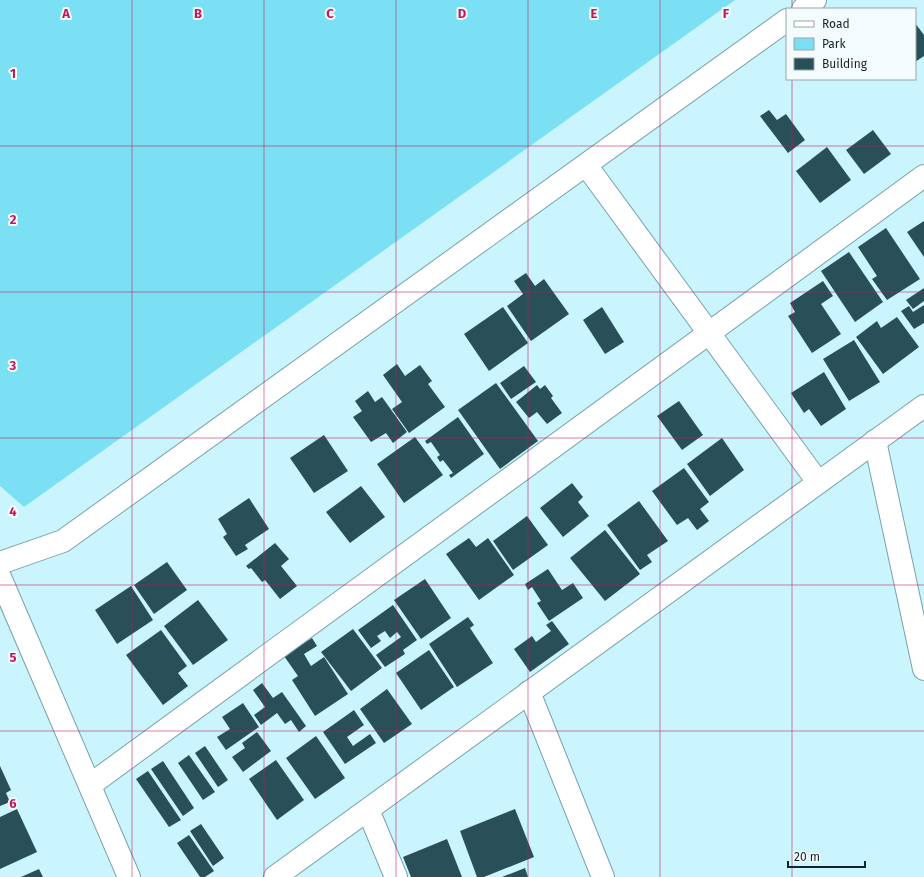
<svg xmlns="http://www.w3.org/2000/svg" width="924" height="877" font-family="'Fira Sans',sans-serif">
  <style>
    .green { fill: #7be0f4 }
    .building { fill: #295058 }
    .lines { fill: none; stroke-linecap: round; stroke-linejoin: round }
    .street-casing { stroke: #79a1aa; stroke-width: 24 }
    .secondary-casing { stroke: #79a1aa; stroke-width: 24 }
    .street { stroke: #fff; stroke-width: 22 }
    .secondary { stroke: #fff; stroke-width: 22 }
    .grid { fill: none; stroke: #c2185b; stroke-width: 1; stroke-opacity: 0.55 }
    .grid-label { font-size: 13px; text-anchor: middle; font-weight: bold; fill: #c2185b; stroke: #f3fbfd; stroke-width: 4; stroke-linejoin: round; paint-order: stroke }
  </style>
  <rect width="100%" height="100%" fill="#caf5fe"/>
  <polygon class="green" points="0,0 735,0 24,507 0,486"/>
  <g class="building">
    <polygon points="915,23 924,35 924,56 915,62"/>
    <polygon points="769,110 777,120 786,114 805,140 788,153 760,116"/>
    <polygon points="873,130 891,154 864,174 846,150"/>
    <polygon points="827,147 851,180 820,203 796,171"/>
    <polygon points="924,221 924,257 907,232"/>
    <polygon points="886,228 920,279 887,300 872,279 877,276 858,247"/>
    <polygon points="849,252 883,302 855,322 821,271"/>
    <polygon points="526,273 535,286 544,279 569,314 531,341 507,306 523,294 514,281"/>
    <polygon points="823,281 833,296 821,304 841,334 812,353 788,316 795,312 790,303"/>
    <polygon points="924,288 924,301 913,309 906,300"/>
    <polygon points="924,305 924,323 914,329 901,311 909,306 913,312"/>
    <polygon points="503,307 528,343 489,371 464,334"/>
    <polygon points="602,307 624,342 605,354 583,320"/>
    <polygon points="897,317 919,347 883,374 856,337 877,321 881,328"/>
    <polygon points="854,340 880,382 849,401 823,359"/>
    <polygon points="397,364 405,376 420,365 432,381 428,384 445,407 409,433 392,409 402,402 383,375"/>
    <polygon points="524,366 536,382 511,399 500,383"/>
    <polygon points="824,372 846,409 821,426 809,409 804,413 791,393"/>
    <polygon points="496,383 538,441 500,469 458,410"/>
    <polygon points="537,385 540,389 545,385 553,396 551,398 562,413 547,424 537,412 529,418 516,402"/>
    <polygon points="368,391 375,402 382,397 407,432 393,443 386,433 371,442 353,417 362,411 355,401"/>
    <polygon points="679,401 703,435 682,450 657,416"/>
    <polygon points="458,417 484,454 451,478 449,475 453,473 443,460 440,462 437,457 440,455 431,442 427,444 425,441"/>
    <polygon points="324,435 348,471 314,493 290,458"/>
    <polygon points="415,437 443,475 404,503 377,464"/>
    <polygon points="722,438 744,470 710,496 687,464"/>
    <polygon points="684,468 709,502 700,509 709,521 697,530 688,518 677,525 652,491"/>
    <polygon points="572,483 583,497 578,502 589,516 563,537 540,508"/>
    <polygon points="361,486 385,517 350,543 326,512"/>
    <polygon points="249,498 269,529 245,545 248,549 236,556 223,537 227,534 218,519"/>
    <polygon points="639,501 668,541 647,555 652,562 640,570 607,525"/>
    <polygon points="527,516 548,545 513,570 493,541"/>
    <polygon points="605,530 640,574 605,601 570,558"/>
    <polygon points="469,538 476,547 488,538 514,575 479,600 446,554"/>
    <polygon points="275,543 289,559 281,566 297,586 280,599 265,580 262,582 251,568 249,569 246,566"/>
    <polygon points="167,562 187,590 154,614 134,585"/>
    <polygon points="548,569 562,590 573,583 583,598 549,621 537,603 541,601 532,587 528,590 525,584"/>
    <polygon points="425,579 451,618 421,639 394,600"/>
    <polygon points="131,586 153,620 117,644 95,610"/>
    <polygon points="198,600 228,640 193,665 164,626"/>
    <polygon points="393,605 417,640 403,650 405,654 385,667 376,655 401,637 397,632 390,638 385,631 377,636 381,641 371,648 358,630"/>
    <polygon points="468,617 474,625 470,628 493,663 457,687 429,644"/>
    <polygon points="552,621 569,644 530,672 514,649 532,636 536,642 551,631 546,625"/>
    <polygon points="353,629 382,668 351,691 321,652"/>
    <polygon points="161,630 187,666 178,673 188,686 163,705 126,655"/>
    <polygon points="312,638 317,646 304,654 311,666 324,657 348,694 315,716 292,680 298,676 284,656"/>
    <polygon points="429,650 454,687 421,710 396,673"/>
    <polygon points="262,683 273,698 282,692 306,726 299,732 291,720 285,724 277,713 261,725 254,715 265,707 253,690"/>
    <polygon points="387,689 412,724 384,743 360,709"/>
    <polygon points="243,703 259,727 226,750 217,737 230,729 222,717"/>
    <polygon points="354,710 364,725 347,737 353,746 370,734 376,743 345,764 323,732"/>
    <polygon points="257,732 271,751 243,772 232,757 245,748 242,743"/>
    <polygon points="316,736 345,778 315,799 286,758"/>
    <polygon points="205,746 228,780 218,787 195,753"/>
    <polygon points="189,755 215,792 203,800 178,763"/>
    <polygon points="276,760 304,800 277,820 249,779"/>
    <polygon points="163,761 194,808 183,816 151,769"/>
    <polygon points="0,766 11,790 6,793 10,802 0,806"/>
    <polygon points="148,771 181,820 169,827 136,779"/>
    <polygon points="17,809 37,852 0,869 0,817"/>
    <polygon points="515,809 534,857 484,877 477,877 460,831"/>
    <polygon points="201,824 224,858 213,866 190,831"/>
    <polygon points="189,835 214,871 205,877 200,877 177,843"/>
    <polygon points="447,839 462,877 411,877 403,857"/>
    <polygon points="525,868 528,877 502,877"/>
    <polygon points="39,869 43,877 21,877"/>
  </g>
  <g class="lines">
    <defs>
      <g id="street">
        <polyline points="586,165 818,482"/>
        <polyline points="875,441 924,669"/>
        <polyline points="529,692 603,877"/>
        <polyline points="90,785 924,176"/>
        <polyline points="368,810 396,877"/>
        <polyline points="275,877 924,406"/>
      </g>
      <g id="secondary">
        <polyline points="803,9 815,0"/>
        <polyline points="0,563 63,541 787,20"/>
        <polyline points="0,577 129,877"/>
      </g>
    </defs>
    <use href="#street" class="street-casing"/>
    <use href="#secondary" class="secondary-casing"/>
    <use href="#street" class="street"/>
    <use href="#secondary" class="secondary"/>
  </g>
  <path class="grid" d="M132,0V877M264,0V877M396,0V877M528,0V877M660,0V877M792,0V9M792,79V877M0,146H924M0,292H924M0,438H924M0,585H924M0,731H924"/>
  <g class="grid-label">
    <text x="66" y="18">A</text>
    <text x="198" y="18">B</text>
    <text x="330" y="18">C</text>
    <text x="462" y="18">D</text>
    <text x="594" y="18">E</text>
    <text x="726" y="18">F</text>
    <text x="13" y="78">1</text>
    <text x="13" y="224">2</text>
    <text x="13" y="370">3</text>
    <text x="13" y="516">4</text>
    <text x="13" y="662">5</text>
    <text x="13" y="808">6</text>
  </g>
  <rect x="786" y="8" width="130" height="72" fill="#f3fbfd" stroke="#99a5a7"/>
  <rect x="794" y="21" width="20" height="6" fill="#ffffff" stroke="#99a5a7"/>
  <text x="822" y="28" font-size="12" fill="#132427">Road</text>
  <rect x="794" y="38" width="20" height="12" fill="#7be0f4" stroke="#99a5a7"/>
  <text x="822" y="48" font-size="12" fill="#132427">Park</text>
  <rect x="794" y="58" width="20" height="12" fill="#295058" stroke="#99a5a7"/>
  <text x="822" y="68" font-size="12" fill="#132427">Building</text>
  <path d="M788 861v6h77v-6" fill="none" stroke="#132427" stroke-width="2"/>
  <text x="794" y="861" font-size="12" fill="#132427" stroke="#f3fbfd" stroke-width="3" paint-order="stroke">20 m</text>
</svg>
